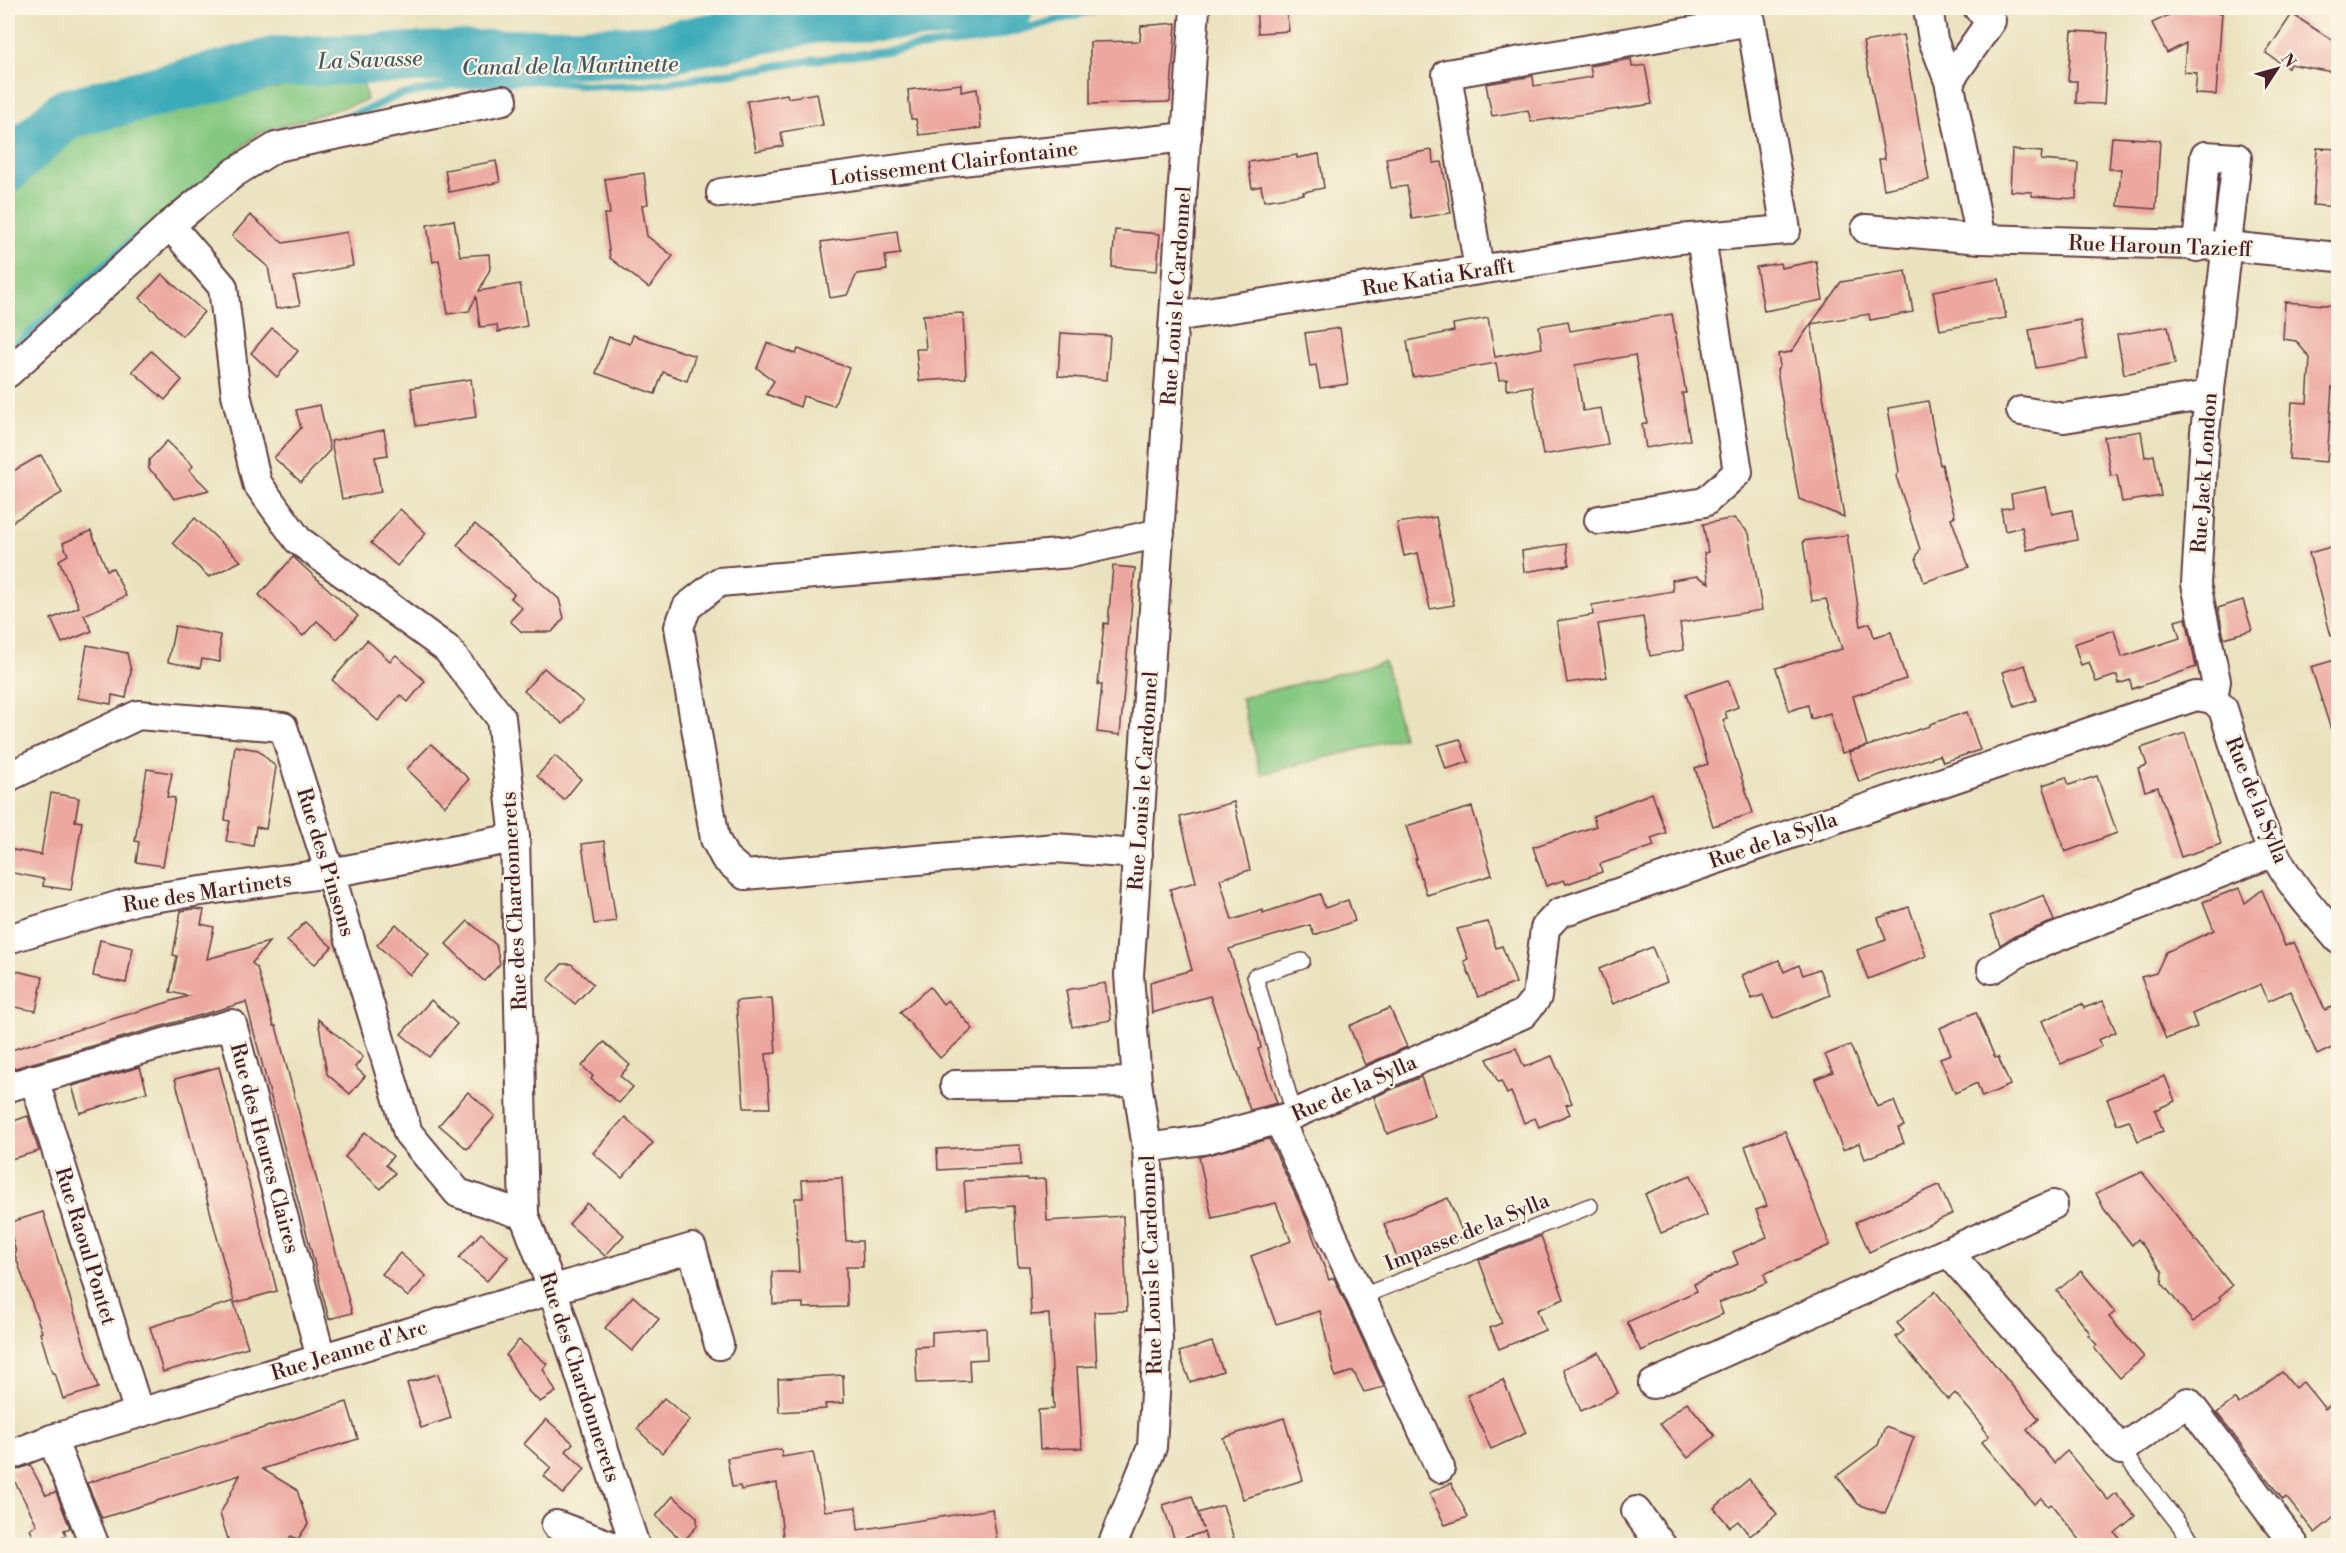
<svg xmlns="http://www.w3.org/2000/svg" width="2346" height="1553" font-family="'Libre Bodoni',serif">
  <style>
    .green { fill: #85c881; stroke: #687456; stroke-width: 1.5 }
    .lines { fill: none; stroke-linecap: round; stroke-linejoin: round }
    .stream { stroke: #3baab9; stroke-width: 8 }
    .river { stroke: #3baab9; stroke-width: 51 }
    .building { fill: #eca7a0 }
    .lane-casing { stroke: #623c41; stroke-width: 18 }
    .street-casing { stroke: #623c41; stroke-width: 32 }
    .lane { stroke: #fff; stroke-width: 15 }
    .street { stroke: #fff; stroke-width: 28 }
    .labels { text-anchor: middle; stroke-width: 4.5; stroke-linejoin: round; paint-order: stroke }
    .street-label { font-size: 21px; fill: #4a1f2b; stroke: #fcf5e5 }
    .water-label { font-size: 22px; font-style: italic; fill: #445764; stroke: #fcf5e5 }
  </style>
  <rect width="100%" height="100%" fill="#fcf5e5"/>
  <filter id="ink" filterUnits="userSpaceOnUse"><feTurbulence type="fractalNoise" baseFrequency=".0167" numOctaves="2"/><feDisplacementMap in="SourceGraphic" scale="12" xChannelSelector="R" yChannelSelector="G"/><feConvolveMatrix kernelMatrix="1 2 1 2 8 2 1 2 1" color-interpolation-filters="sRGB"/></filter>
  <filter id="wash" filterUnits="userSpaceOnUse"><feTurbulence type="fractalNoise" baseFrequency=".008" numOctaves="4" result="noise"/><feDisplacementMap in="SourceGraphic" scale="24" xChannelSelector="R" yChannelSelector="G"/><feGaussianBlur stdDeviation="1.35" result="paint"/><feColorMatrix in="noise" values="0 0 0 0 0 0 0 0 0 0 0 0 0 0 0 0 0 1.4 0 .05"/><feComposite in="paint" operator="in"/></filter>
  <g filter="url(#wash)">
    <rect width="100%" height="100%" fill="#eae2be"/>
    <g class="green">
      <polygon points="360,70 367,100 257,134 8,361 8,188 73,132"/>
      <polygon points="1384,662 1403,738 1261,774 1241,698"/>
    </g>
    <g class="lines">
      <g class="stream">
        <polyline points="326,123 367,110 396,96 452,85 535,80 600,86 647,85 681,81 808,61 989,38 1103,8"/>
        <polyline points="8,353 131,241 143,233"/>
      </g>
      <polyline class="river" points="8,166 66,114 276,62 654,50 814,18 988,11 1008,8"/>
    </g>
    <g id="blocks">
      <g class="building">
        <polygon points="1256,8 1286,8 1289,31 1258,33"/>
        <polygon points="2177,11 2222,13 2216,95 2195,94 2197,73 2184,72 2186,43 2167,53 2152,23"/>
        <polygon points="2292,14 2338,44 2338,73 2290,64 2288,68 2266,53"/>
        <polygon points="1176,23 1170,102 1090,104 1090,42 1140,41 1141,26"/>
        <polygon points="2072,31 2108,33 2104,104 2076,103 2077,81 2068,81"/>
        <polygon points="1903,35 1929,180 1884,189 1879,159 1885,159 1863,42"/>
        <polygon points="1631,59 1632,67 1645,65 1652,104 1531,122 1528,110 1492,116 1486,84 1533,76 1534,86 1592,77 1590,66"/>
        <polygon points="961,84 961,92 977,89 981,128 919,135 916,119 911,119 908,90"/>
        <polygon points="817,93 823,125 781,132 783,146 756,151 747,101 787,94 788,98"/>
        <polygon points="2112,137 2160,140 2156,209 2118,206 2121,169 2109,169"/>
        <polygon points="2317,148 2338,149 2338,207 2313,205"/>
        <polygon points="1432,150 1433,163 1442,162 1451,213 1412,219 1407,186 1391,188 1386,158"/>
        <polygon points="2012,150 2042,152 2041,160 2078,163 2076,199 2032,196 2032,192 2010,191"/>
        <polygon points="1319,154 1324,188 1303,192 1304,194 1264,201 1261,186 1252,188 1248,162 1297,155 1297,158"/>
        <polygon points="496,161 500,182 449,192 445,170"/>
        <polygon points="644,173 648,204 642,205 647,236 673,256 649,288 610,258 604,214 610,214 605,179"/>
        <polygon points="250,215 283,243 347,232 353,266 294,277 300,305 276,309 268,267 232,236"/>
        <polygon points="454,220 460,256 489,254 490,269 479,291 520,284 527,326 498,332 497,325 480,327 476,297 469,311 448,314 439,260 433,262 427,225"/>
        <polygon points="1115,230 1160,234 1157,271 1112,267"/>
        <polygon points="897,231 900,254 885,256 887,270 857,274 847,295 830,298 821,242"/>
        <polygon points="1816,261 1823,300 1764,311 1756,267 1780,263 1781,268"/>
        <polygon points="1906,271 1913,312 1870,320 1869,314 1811,324 1841,282"/>
        <polygon points="162,274 204,312 182,336 140,298"/>
        <polygon points="1999,279 2006,318 1940,330 1933,291"/>
        <polygon points="2285,302 2338,306 2338,388 2332,387 2327,462 2289,459 2292,402 2307,403 2310,358 2296,341 2283,339"/>
        <polygon points="963,313 966,378 919,381 916,349 926,349 923,315"/>
        <polygon points="1672,314 1686,393 1682,393 1690,440 1646,448 1642,424 1647,423 1635,355 1575,365 1583,411 1601,408 1608,444 1543,455 1532,386 1507,390 1507,379 1499,380 1496,363 1413,377 1407,341 1454,331 1453,324 1488,318 1495,357 1542,348 1539,326 1568,321 1570,331"/>
        <polygon points="2080,320 2087,359 2036,368 2029,330"/>
        <polygon points="1811,324 1830,436 1844,517 1799,499 1789,442 1777,370 1780,366 1778,354 1791,352"/>
        <polygon points="2168,326 2175,364 2124,374 2117,335"/>
        <polygon points="272,328 298,351 277,377 251,353"/>
        <polygon points="1340,328 1348,384 1320,388 1316,365 1310,366 1305,333"/>
        <polygon points="1061,333 1110,336 1107,380 1058,376"/>
        <polygon points="633,335 695,356 687,381 663,372 655,394 596,373 609,337 630,344"/>
        <polygon points="767,343 796,354 798,349 849,368 834,406 803,396 800,407 766,394 774,381 757,368"/>
        <polygon points="151,351 182,380 165,400 132,371"/>
        <polygon points="471,379 476,417 416,426 411,388"/>
        <polygon points="1928,401 1940,465 1942,464 1948,493 1955,516 1951,518 1969,567 1924,582 1916,558 1920,549 1896,476 1899,472 1888,408"/>
        <polygon points="320,405 330,450 301,482 274,458 301,428 296,410"/>
        <polygon points="384,430 388,455 375,457 381,492 342,499 331,441"/>
        <polygon points="2141,431 2145,457 2154,455 2161,496 2122,502 2117,475 2111,476 2104,437"/>
        <polygon points="167,441 193,466 189,470 209,490 174,499 160,479 149,469 149,460"/>
        <polygon points="41,455 62,493 8,524 8,474"/>
        <polygon points="2046,487 2052,514 2072,510 2077,540 2027,550 2022,527 2005,531 2001,509 2013,507 2011,494"/>
        <polygon points="400,509 426,533 397,566 371,543"/>
        <polygon points="1436,517 1454,605 1430,609 1418,553 1404,556 1397,523"/>
        <polygon points="195,518 241,561 209,577 173,543"/>
        <polygon points="1734,518 1749,533 1762,610 1680,623 1684,650 1650,656 1643,617 1598,624 1607,677 1567,683 1557,621 1593,615 1592,605 1673,591 1672,580 1697,576 1709,583 1704,553 1708,552 1703,524"/>
        <polygon points="475,524 559,599 564,618 552,632 522,632 510,621 522,608 511,598 514,594 457,545"/>
        <polygon points="91,531 107,570 113,568 126,596 84,615 92,631 62,643 51,619 79,607 59,560 68,555 63,543"/>
        <polygon points="1847,535 1861,626 1870,623 1874,637 1891,632 1906,679 1853,696 1867,746 1842,753 1830,713 1811,719 1808,705 1789,711 1776,668 1842,649 1826,599 1812,601 1803,541"/>
        <polygon points="1566,544 1569,565 1524,572 1522,551"/>
        <polygon points="2338,545 2338,635 2331,636 2309,553"/>
        <polygon points="293,557 358,616 337,639 317,621 303,636 259,595"/>
        <polygon points="1113,566 1135,568 1120,735 1097,732 1102,685 1098,685 1104,623 1108,624"/>
        <polygon points="2243,600 2252,630 2224,638 2218,608"/>
        <polygon points="2186,618 2196,667 2132,689 2130,680 2119,684 2117,675 2096,682 2089,662 2081,665 2074,644 2114,630 2122,657 2180,638 2175,621"/>
        <polygon points="175,626 220,635 220,662 202,659 200,668 168,662"/>
        <polygon points="367,640 390,661 396,655 425,681 408,702 400,695 378,721 332,680"/>
        <polygon points="87,645 127,653 131,671 126,698 112,695 111,704 78,698"/>
        <polygon points="2338,659 2338,738 2334,739 2311,667"/>
        <polygon points="2025,665 2036,700 2015,707 2003,672"/>
        <polygon points="544,668 583,702 563,724 524,691"/>
        <polygon points="1728,680 1738,707 1725,712 1727,718 1723,720 1753,813 1713,826 1695,768 1708,764 1686,694"/>
        <polygon points="1967,712 1980,750 1943,762 1940,755 1859,782 1849,752 1930,726 1930,724"/>
        <polygon points="2185,733 2221,844 2181,857 2158,787 2145,791 2138,768 2147,765 2141,748"/>
        <polygon points="1460,739 1469,762 1446,769 1438,745"/>
        <polygon points="431,744 469,779 445,806 407,769"/>
        <polygon points="235,746 258,750 276,767 266,829 256,827 253,846 226,841 230,821 225,820"/>
        <polygon points="555,756 581,779 564,800 537,776"/>
        <polygon points="147,769 172,773 167,797 175,798 163,866 136,862 139,842 135,841"/>
        <polygon points="2097,776 2117,833 2065,852 2043,785 2066,777 2069,785"/>
        <polygon points="51,793 79,798 75,821 82,822 71,890 43,886 44,879 8,872 8,849 41,855"/>
        <polygon points="1652,793 1666,833 1651,838 1654,846 1600,864 1602,872 1566,884 1564,880 1546,886 1533,847 1596,826 1593,816"/>
        <polygon points="1234,802 1250,870 1220,879 1232,920 1263,910 1263,913 1320,894 1325,908 1348,900 1355,921 1314,935 1310,925 1229,949 1248,1011 1258,1033 1261,1048 1258,1049 1277,1103 1250,1110 1210,996 1152,1013 1150,982 1192,970 1170,889 1196,882 1180,817"/>
        <polygon points="1472,807 1492,875 1427,895 1415,859 1417,859 1406,826"/>
        <polygon points="604,841 616,921 594,924 582,844"/>
        <polygon points="2239,888 2245,903 2262,890 2285,946 2294,942 2325,1010 2338,1004 2338,1045 2317,1055 2290,991 2268,1001 2261,984 2192,1014 2197,1027 2166,1039 2141,977 2156,973 2166,952 2214,930 2203,902"/>
        <polygon points="2044,895 2054,921 2015,936 2000,945 1990,916"/>
        <polygon points="1909,907 1926,956 1868,979 1857,950 1886,940 1878,918"/>
        <polygon points="194,909 204,910 201,924 214,927 207,959 269,942 252,963 257,968 274,1026 276,1026 352,1313 329,1319 246,1002 8,1070 8,1051 188,996 170,992 177,956 173,955 181,911"/>
        <polygon points="468,921 496,945 500,964 484,981 446,944"/>
        <polygon points="305,922 332,947 315,964 287,941"/>
        <polygon points="1488,922 1496,948 1502,946 1516,983 1478,997 1464,961 1468,959 1457,929"/>
        <polygon points="396,924 429,955 410,975 377,945"/>
        <polygon points="100,940 133,948 126,983 93,976"/>
        <polygon points="1652,947 1667,982 1613,1004 1599,969"/>
        <polygon points="1779,960 1784,972 1799,965 1803,975 1819,969 1830,995 1773,1019 1763,995 1752,999 1742,975"/>
        <polygon points="562,964 571,964 593,984 575,1004 548,980"/>
        <polygon points="16,971 43,977 36,1011 9,1006"/>
        <polygon points="1105,983 1111,1020 1072,1027 1066,990"/>
        <polygon points="930,987 943,1004 948,1000 973,1029 940,1058 900,1012"/>
        <polygon points="772,998 776,1053 766,1054 770,1108 744,1108 736,1001"/>
        <polygon points="431,1000 457,1024 429,1057 401,1034"/>
        <polygon points="2103,1001 2116,1032 2098,1040 2102,1046 2061,1064 2042,1021 2082,1004 2084,1008"/>
        <polygon points="1390,1008 1407,1047 1365,1065 1349,1026"/>
        <polygon points="1976,1012 1995,1058 1998,1057 2010,1085 1982,1097 1977,1083 1955,1093 1940,1058 1951,1054 1940,1028"/>
        <polygon points="318,1019 363,1057 355,1067 365,1076 350,1094 327,1074"/>
        <polygon points="604,1042 630,1065 620,1076 633,1087 619,1103 591,1079 593,1076 582,1066"/>
        <polygon points="1850,1045 1877,1107 1894,1101 1904,1126 1898,1128 1904,1143 1865,1159 1859,1143 1843,1150 1815,1079 1833,1072 1825,1055"/>
        <polygon points="1516,1048 1524,1067 1552,1056 1572,1103 1566,1105 1570,1114 1539,1127 1535,1118 1524,1123 1511,1092 1507,1094 1501,1081 1498,1082 1487,1059"/>
        <polygon points="140,1067 147,1092 80,1113 72,1086"/>
        <polygon points="219,1067 277,1291 234,1303 248,1347 163,1372 150,1327 234,1301 175,1079"/>
        <polygon points="2165,1076 2175,1101 2155,1110 2163,1131 2138,1141 2129,1120 2117,1124 2107,1099"/>
        <polygon points="1421,1077 1435,1116 1387,1134 1374,1097"/>
        <polygon points="468,1092 495,1116 467,1149 439,1125"/>
        <polygon points="28,1116 39,1151 8,1160 8,1123"/>
        <polygon points="625,1117 653,1143 622,1178 593,1153"/>
        <polygon points="1785,1131 1830,1245 1764,1274 1767,1282 1719,1303 1723,1314 1641,1351 1627,1322 1697,1291 1694,1284 1738,1264 1733,1252 1767,1237 1756,1210 1767,1206 1745,1146"/>
        <polygon points="365,1132 393,1156 386,1165 395,1173 381,1189 345,1157"/>
        <polygon points="1269,1139 1306,1218 1329,1280 1334,1278 1384,1387 1364,1392 1353,1371 1335,1377 1320,1311 1276,1324 1251,1256 1291,1241 1276,1203 1212,1218 1199,1157"/>
        <polygon points="1020,1145 1021,1165 938,1170 937,1149"/>
        <polygon points="2142,1172 2232,1286 2219,1297 2221,1299 2193,1322 2162,1283 2163,1272 2138,1239 2132,1245 2104,1209 2096,1193"/>
        <polygon points="1691,1175 1707,1215 1661,1233 1645,1194"/>
        <polygon points="842,1178 846,1241 862,1241 863,1267 846,1267 847,1307 803,1308 803,1303 773,1304 772,1272 799,1272 795,1198 803,1198 802,1180"/>
        <polygon points="1027,1178 1028,1180 1045,1179 1047,1221 1123,1216 1127,1311 1094,1312 1097,1366 1077,1367 1082,1448 1040,1449 1038,1410 1054,1409 1049,1314 1031,1315 1029,1266 1018,1266 1014,1206 966,1209 964,1181"/>
        <polygon points="1939,1185 1952,1214 1869,1252 1856,1222"/>
        <polygon points="1448,1198 1464,1236 1399,1263 1384,1224"/>
        <polygon points="587,1203 624,1235 605,1256 569,1224"/>
        <polygon points="43,1212 98,1388 63,1399 55,1373 52,1373 40,1333 42,1332 14,1252 16,1252 8,1223"/>
        <polygon points="481,1233 508,1257 487,1281 459,1258"/>
        <polygon points="1541,1236 1564,1299 1537,1310 1545,1330 1499,1349 1490,1328 1502,1323 1479,1260"/>
        <polygon points="400,1253 426,1276 408,1297 382,1274"/>
        <polygon points="2081,1271 2115,1312 2109,1317 2144,1357 2120,1378 2094,1348 2097,1345 2088,1335 2090,1333 2057,1291"/>
        <polygon points="1935,1291 2039,1419 2027,1430 2054,1463 2067,1451 2108,1500 2116,1493 2135,1516 2115,1533 2126,1545 2084,1545 2051,1504 2048,1506 2041,1498 2034,1504 1982,1442 1989,1436 1982,1428 1984,1427 1955,1393 1948,1400 1896,1337 1904,1331 1897,1323"/>
        <polygon points="633,1296 659,1319 632,1351 605,1328"/>
        <polygon points="986,1328 987,1359 969,1360 970,1381 917,1383 915,1347 932,1346 932,1332"/>
        <polygon points="519,1340 547,1364 543,1369 556,1392 540,1402 529,1392 506,1355"/>
        <polygon points="1212,1342 1223,1371 1190,1382 1179,1352"/>
        <polygon points="1599,1352 1618,1393 1581,1411 1563,1369"/>
        <polygon points="2282,1372 2295,1388 2303,1382 2325,1409 2338,1399 2338,1514 2315,1533 2286,1497 2283,1500 2217,1413 2235,1399 2239,1404"/>
        <polygon points="438,1374 451,1418 421,1428 407,1383"/>
        <polygon points="843,1375 844,1403 825,1404 826,1409 779,1412 778,1379"/>
        <polygon points="1503,1380 1526,1433 1491,1449 1467,1395"/>
        <polygon points="664,1398 690,1420 662,1453 637,1429"/>
        <polygon points="347,1402 358,1439 262,1469 297,1490 308,1524 298,1539 291,1536 285,1545 235,1545 229,1542 220,1514 240,1475 102,1518 87,1483"/>
        <polygon points="1687,1402 1715,1436 1688,1458 1660,1424"/>
        <polygon points="1284,1418 1303,1480 1243,1499 1223,1438"/>
        <polygon points="546,1419 573,1443 566,1451 585,1469 563,1494 544,1476 551,1468 524,1444"/>
        <polygon points="1885,1427 1914,1437 1885,1514 1858,1504 1837,1476 1878,1445"/>
        <polygon points="781,1449 782,1457 813,1452 825,1511 856,1507 858,1530 992,1509 997,1541 970,1545 784,1545 777,1483 741,1490 740,1486 732,1487 727,1458"/>
        <polygon points="30,1465 46,1495 56,1492 70,1528 64,1530 66,1535 45,1545 37,1545 30,1529 37,1525 10,1472"/>
        <polygon points="1749,1479 1777,1514 1750,1536 1738,1521 1730,1527 1714,1508"/>
        <polygon points="1451,1483 1468,1517 1445,1525 1429,1493"/>
        <polygon points="673,1496 697,1517 697,1526 683,1542 656,1516"/>
        <polygon points="1192,1496 1203,1529 1198,1513 1223,1505 1236,1545 1208,1545 1204,1532 1175,1541 1163,1505"/>
      </g>
    </g>
  </g>
  <g filter="url(#ink)">
    <use href="#blocks" fill-opacity="0" stroke="#623c41" stroke-width="1.5"/>
    <g class="lines">
      <defs>
        <g id="lane">
          <polyline points="1294,1114 1255,976 1302,961"/>
          <polyline points="1360,1297 1590,1206"/>
          <polyline points="2121,1450 2196,1546"/>
        </g>
        <g id="street">
          <polyline points="1928,8 1933,40 1949,81 1981,239 2227,246 2338,257"/>
          <polyline points="1949,81 1991,21 1978,8"/>
          <polyline points="721,193 952,162 1187,137"/>
          <polyline points="170,225 223,287 236,394 257,483 298,540 447,649 501,718 515,838 524,1215 552,1288 635,1546"/>
          <polyline points="1866,229 1981,239"/>
          <polyline points="2197,247 2205,156 2237,158 2205,432 2196,584 2216,681 2213,699"/>
          <polyline points="1174,317 1679,239 1786,230 1751,21 1447,74 1479,270"/>
          <polyline points="8,373 170,225 234,173 276,147 503,100"/>
          <polyline points="2021,411 2064,418 2210,395"/>
          <polyline points="1599,520 1705,502 1738,472 1701,238"/>
          <polyline points="8,777 138,715 283,727 330,873 408,1133 458,1193 524,1215"/>
          <polyline points="1138,854 1055,848 745,875 725,858 715,839 679,627 687,607 719,582 1071,553 1160,533"/>
          <polyline points="8,939 137,900 330,873 515,838"/>
          <polyline points="1992,969 2021,951 2274,852"/>
          <polyline points="34,1079 139,1413"/>
          <polyline points="955,1085 1137,1082"/>
          <polyline points="8,1087 232,1024 321,1358"/>
          <polyline points="1279,1120 1440,1468"/>
          <path d="M1147,1148L1203,1140L1285,1118L1523,1014L1537,997L1545,928L1559,913L2196,696L2213,699L2223,709C2238,756 2251,806 2273,851C2289,884 2315,912 2338,939"/>
          <polyline points="1948,1252 2121,1450 2188,1402 2295,1546"/>
          <polyline points="1653,1384 2053,1205"/>
          <polyline points="52,1439 95,1546"/>
          <polyline points="8,1456 52,1439 692,1248 719,1345"/>
          <polyline points="1636,1511 1662,1546"/>
          <polyline points="556,1525 612,1546"/>
          <polyline points="1112,1546 1152,1447 1158,1339 1147,1148 1137,1082 1129,975 1195,8"/>
        </g>
      </defs>
      <use href="#lane" class="lane-casing"/>
      <use href="#street" class="street-casing"/>
      <use href="#lane" class="lane"/>
      <use href="#street" class="street"/>
    </g>
  </g>
  <g class="labels">
    <g class="street-label">
      <text transform="translate(954 163) rotate(-7)" y="7">Lotissement Clairfontaine</text>
      <text transform="translate(2160 246) rotate(2)" y="7">Rue Haroun Tazieff</text>
      <text transform="translate(1438 277) rotate(-9)" y="7">Rue Katia Krafft</text>
      <text transform="translate(1176 296) rotate(-86)" y="7">Rue Louis le Cardonnel</text>
      <text transform="translate(2204 473) rotate(-86)" y="7">Rue Jack London</text>
      <text transform="translate(1143 781) rotate(-86)" y="7">Rue Louis le Cardonnel</text>
      <text transform="translate(2257 800) rotate(68)" y="7">Rue de la Sylla</text>
      <text transform="translate(1773 840) rotate(-19)" y="7">Rue de la Sylla</text>
      <text transform="translate(326 862) rotate(73)" y="7">Rue des Pinsons</text>
      <text transform="translate(207 892) rotate(-9)" y="7">Rue des Martinets</text>
      <text transform="translate(514 901) rotate(-93)" y="7">Rue des Chardonnerets</text>
      <text transform="translate(1354 1088) rotate(-24)" y="7">Rue de la Sylla</text>
      <text transform="translate(265 1148) rotate(75)" y="7">Rue des Heures Claires</text>
      <text transform="translate(1467 1232) rotate(-22)" y="7">Impasse de la Sylla</text>
      <text transform="translate(86 1246) rotate(73)" y="7">Rue Raoul Pontet</text>
      <text transform="translate(1151 1265) rotate(-92)" y="7">Rue Louis le Cardonnel</text>
      <text transform="translate(349 1350) rotate(-17)" y="7">Rue Jeanne d'Arc</text>
      <text transform="translate(580 1377) rotate(72)" y="7">Rue des Chardonnerets</text>
    </g>
    <g class="water-label">
      <text transform="translate(370 59) rotate(-2)" y="8">La Savasse</text>
      <text transform="translate(570 65) rotate(-1)" y="8">Canal de la Martinette</text>
    </g>
  </g>
  <rect width="2346" height="1553" fill="none" stroke="#fcf5e5" stroke-width="30"/>
  <g transform="translate(2277 69) rotate(54)" stroke="#fcf5e5" stroke-width="4.5" paint-order="stroke">
  <path d="M0-4.5L10 22L0 15L-10 22Z" fill="#4a1f2b"/>
  <text y="-9" font-size="16" font-weight="bold" text-anchor="middle" fill="#4a1f2b">N</text>
  </g>
</svg>
